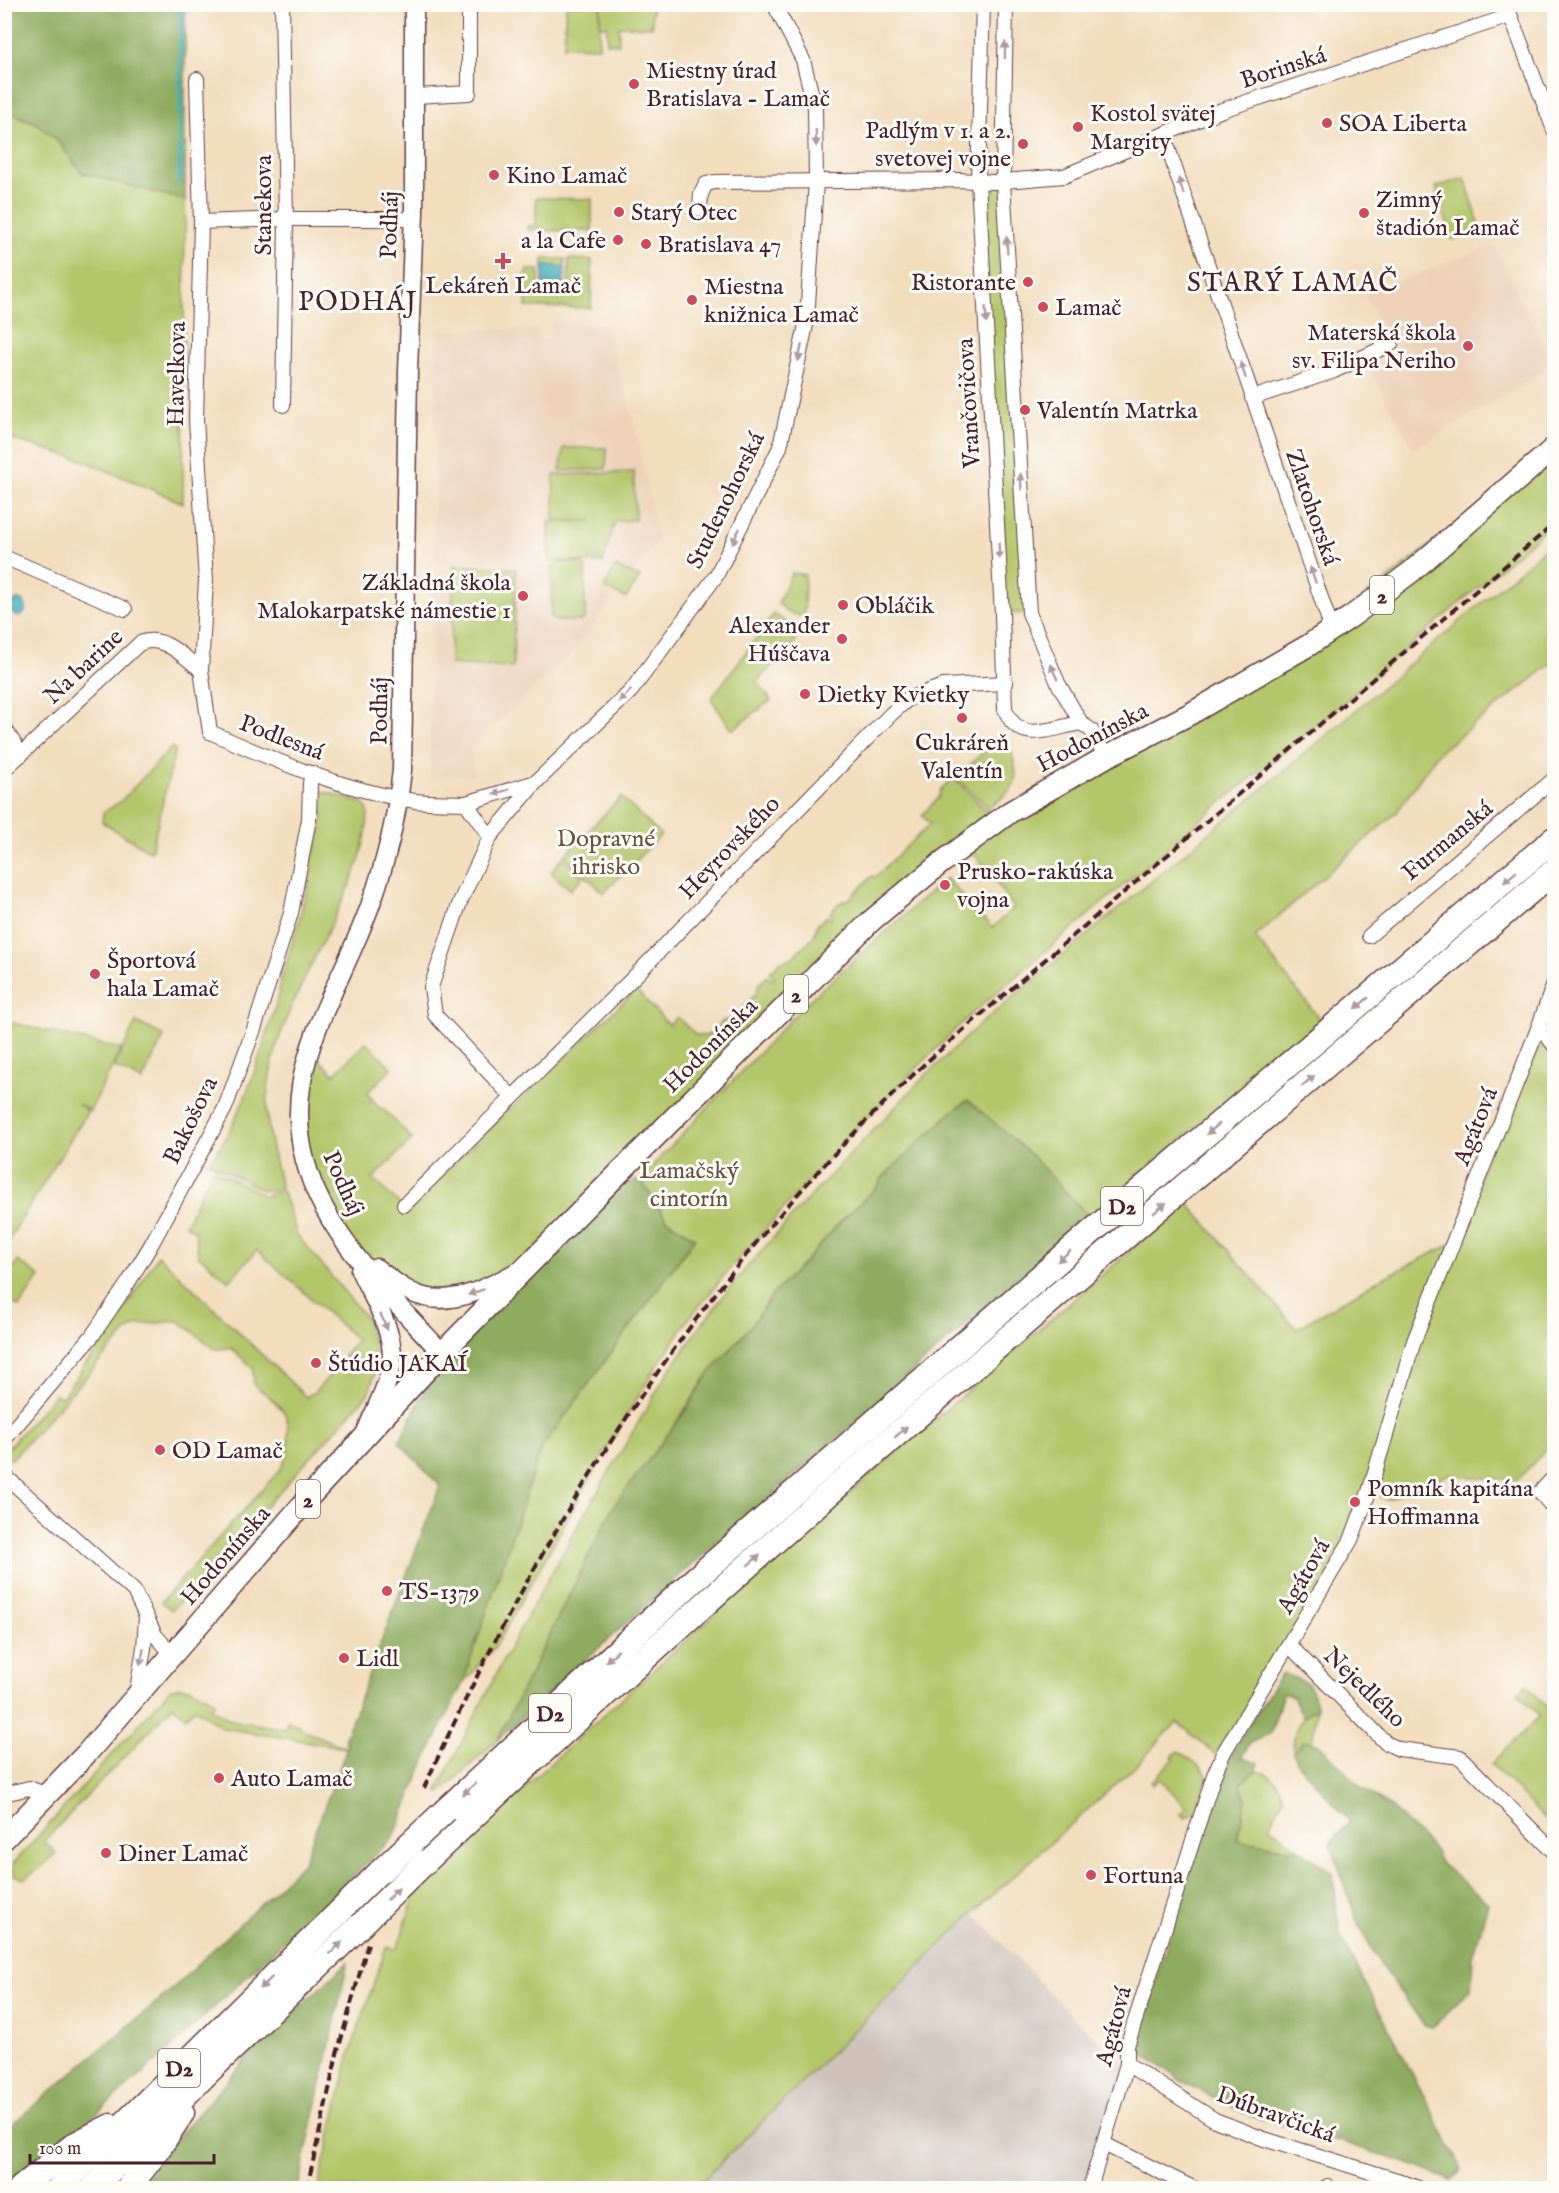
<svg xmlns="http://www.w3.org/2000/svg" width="1559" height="2193" font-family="'IM FELL English',serif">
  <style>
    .built { fill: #edd2b9 }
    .industrial { fill: #cec2b9 }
    .green { fill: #b3c66a; stroke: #7e724a; stroke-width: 1.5 }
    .forest { fill: #8eab5e; stroke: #6c6544; stroke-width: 1.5 }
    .water { fill: #3cacb8; stroke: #436672; stroke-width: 1.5 }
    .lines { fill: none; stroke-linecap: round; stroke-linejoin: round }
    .stream { stroke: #3cacb8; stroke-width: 4 }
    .street-casing { stroke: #633c41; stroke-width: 16 }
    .secondary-casing { stroke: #633c41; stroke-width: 21 }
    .primary-casing { stroke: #633c41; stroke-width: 24 }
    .highway-casing { stroke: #633c41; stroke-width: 27 }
    .street { stroke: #fff; stroke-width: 14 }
    .secondary { stroke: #fff; stroke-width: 18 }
    .primary { stroke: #fff; stroke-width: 21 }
    .highway { stroke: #fff; stroke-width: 24 }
    .rail { stroke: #4a1f2b; stroke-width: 4; stroke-dasharray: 9 4.5; stroke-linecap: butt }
    .highway-bridge-casing { stroke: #633c41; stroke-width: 27; stroke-linecap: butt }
    .highway-bridge { stroke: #fff; stroke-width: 24 }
    .oneway { fill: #ae9aa0 }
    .poi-dot { fill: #d1495b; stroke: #fdfcf7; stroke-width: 2 }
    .labels { text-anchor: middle; stroke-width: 6; stroke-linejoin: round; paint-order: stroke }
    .shield { fill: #fdfcf7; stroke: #806168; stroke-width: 1.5 }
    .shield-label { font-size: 22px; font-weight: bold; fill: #4a1f2b }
    .street-label { font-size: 24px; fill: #4a1f2b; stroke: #fdfcf7 }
    .poi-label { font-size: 24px; fill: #4a1f2b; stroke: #fdfcf7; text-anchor: start }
    .park-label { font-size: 24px; fill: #6a513e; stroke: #fdfcf7 }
    .quarter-label { font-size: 27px; letter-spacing: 1.5px; fill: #4a1f2b; stroke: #fdfcf7 }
  </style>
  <rect width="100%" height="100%" fill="#fdfcf7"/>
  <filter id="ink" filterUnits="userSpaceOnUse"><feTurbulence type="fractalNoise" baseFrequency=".0167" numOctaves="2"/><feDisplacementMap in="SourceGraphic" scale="12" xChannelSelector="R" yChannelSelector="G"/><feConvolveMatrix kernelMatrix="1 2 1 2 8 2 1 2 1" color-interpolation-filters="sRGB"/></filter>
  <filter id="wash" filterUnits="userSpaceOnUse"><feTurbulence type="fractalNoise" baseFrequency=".008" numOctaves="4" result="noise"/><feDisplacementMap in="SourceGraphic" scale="24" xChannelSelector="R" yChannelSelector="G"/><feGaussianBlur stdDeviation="1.35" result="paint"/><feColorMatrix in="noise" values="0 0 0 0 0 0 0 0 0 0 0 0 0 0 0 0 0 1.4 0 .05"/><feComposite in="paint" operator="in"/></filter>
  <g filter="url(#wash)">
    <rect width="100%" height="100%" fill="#f2ddbd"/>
    <g class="built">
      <polygon points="1495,245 1553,366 1414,449 1367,365 1394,350 1364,294"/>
      <polygon points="551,322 604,324 607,328 636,431 658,539 571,654 471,747 474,775 429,778 437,330 539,329 539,339 550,339"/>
    </g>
    <polygon class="industrial" points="973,1913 1074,2018 1126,2064 1089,2188 695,2188"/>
    <g class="green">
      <polygon points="566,5 600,5 599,47 564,46"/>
      <polygon points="601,5 652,5 652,27 619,26 619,44 607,43 607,26 600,26"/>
      <polygon points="4,111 36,123 58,141 82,173 185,200 183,503 85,461 5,437"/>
      <polygon points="1465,178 1481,230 1452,239 1436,187"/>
      <polygon points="978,180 1003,182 1029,613 1002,614"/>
      <polygon points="536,198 592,199 592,231 527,230 527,226 536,226"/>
      <rect x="543" y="259" width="22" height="7"/>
      <polygon points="569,259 592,260 591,308 526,307 526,270 539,270 539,289 568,289"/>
      <polygon points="564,448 607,448 606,469 560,471"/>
      <polygon points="1554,448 1554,522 1323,720 1219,804 968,1017 848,1137 728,1271 688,1320 653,1372 609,1445 497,1644 462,1685 541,1449 695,1238 667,1220 640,1179 807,1002 946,878 992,928 1014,908 985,867 966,845 498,1283 427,1298 350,1250 304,1154 309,1049 334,1074 366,1042 392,1068 367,1093 380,1109 382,1108 412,1139 373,1179 407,1211 445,1171 636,990 669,1025 677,1017 696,1035 705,1036 710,1034 722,1022 732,1018 756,994 759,984 768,976 773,980 775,977 770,972 780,962 790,959 814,936 817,925 827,916 830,919 833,916 830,913 839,903 849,899 872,876 875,877 930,824 922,815 938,798 941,789 953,778 989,813 993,824 1286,659"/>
      <polygon points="634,472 635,520 615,521 603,562 549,561 549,522 592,521 554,520 554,475"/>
      <polygon points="1554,541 1554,665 1551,664 1437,754 1397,812 1255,937 1321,1021 1089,1217 1030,1154 953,1111 883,1177 877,1187 840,1222 805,1262 775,1292 751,1326 707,1376 591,1551 498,1739 440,1793 437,1791 509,1649 581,1520 665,1377 699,1328 736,1280 805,1202 920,1081 978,1026 1335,728"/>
      <polygon points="559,562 582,563 585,566 585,617 581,621 556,621 551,617 552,567"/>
      <polygon points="454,565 516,569 513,668 450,664"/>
      <polygon points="615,567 640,577 626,598 604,588"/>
      <polygon points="792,573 805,575 804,617 787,612 778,603"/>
      <polygon points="774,614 801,632 794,643 757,681 771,700 732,730 711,699"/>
      <path d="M994,742L1010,749C1023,782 1014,789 989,808L956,778Z"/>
      <polygon points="172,747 175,750 151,852 102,822 103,813 122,800"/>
      <path d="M322,791L362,803L368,810C368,846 352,882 336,914C308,975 266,1040 267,1110C268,1136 275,1162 281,1187L270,1191L262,1190L209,1162C244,1119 263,1045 280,992L278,990L300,917L323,814L319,812L313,802Z"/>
      <polygon points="621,797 661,835 604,893 564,856"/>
      <polygon points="562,858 583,877 570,890 551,872"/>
      <polygon points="1554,983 1554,1442 1517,1480 1447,1475 1387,1500 1369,1492 1351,1540 1221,1759 1177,1722 1137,1765 973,1913 695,2188 318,2188 349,2056 386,1947 397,1949 417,1889 455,1850 825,1514 1187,1202 1296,1329 1375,1282 1453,1243"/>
      <polygon points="5,1021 121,1049 90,1111 78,1104 88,1111 5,1246"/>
      <polygon points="136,1022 164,1036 142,1081 114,1067"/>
      <path d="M213,1169L265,1196L282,1190L297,1235L367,1319L378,1365L368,1394L172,1610L161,1602L280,1470C288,1458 291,1428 285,1414C279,1403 264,1393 254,1385L253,1368L231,1348L215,1349L179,1321L137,1325L126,1332L12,1459L7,1458L5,1451L55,1395L62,1397L117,1321L158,1255L306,1397L315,1392L346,1357L344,1355L357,1340L257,1250L229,1281L198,1255L195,1231L185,1225Z"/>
      <polygon points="18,1261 40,1277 19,1307 4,1297 5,1279"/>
      <polygon points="1526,1685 1554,1714 1554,1819 1549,1824 1508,1780 1507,1781 1491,1764 1540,1716 1518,1693"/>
      <polygon points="179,1687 191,1688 215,1701 211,1709 231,1720 285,1729 287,1721 299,1725 302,1730 347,1748 223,1728 195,1708 186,1717 173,1706 44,1841 56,1853 39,1869 24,1879 14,1875 13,1864 170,1690"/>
      <path d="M1317,1707L1312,1743L1303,1741L1293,1753C1293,1728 1297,1721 1317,1707Z"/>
      <path d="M1179,1751C1215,1777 1211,1772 1196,1813L1185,1818L1181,1814L1187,1808L1160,1779L1153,1785L1151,1782L1174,1759L1172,1756Z"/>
      <path d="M1256,1771C1275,1774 1279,1782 1283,1799L1269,1826L1301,1851L1237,1840L1246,1798L1240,1783Z"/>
    </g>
    <g class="forest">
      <polygon points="4,5 185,5 185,200 82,173 58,141 36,123 5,111"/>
      <polygon points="968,1100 1030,1154 1089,1217 646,1605 498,1739 613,1507 687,1409 707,1376 751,1326 775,1292 805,1262 840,1222 877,1187 883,1177 953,1111"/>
      <polygon points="640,1179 667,1220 695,1238 541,1449 462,1685 423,1765 394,1837 158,2060 10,2188 5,2188 5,2130 170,1991 303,1863 347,1748 345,1738 440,1486 399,1442 443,1353 598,1194"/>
      <polygon points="1282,1673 1309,1684 1317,1707 1303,1717 1293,1697 1283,1693 1271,1733 1250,1743 1241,1758 1259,1763 1256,1771 1240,1783 1246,1798 1237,1840 1301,1851 1333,1873 1339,1933 1462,2169 1451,2181 1415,2166 1345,2143 1250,2116 1180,2080 1134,2047 1219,1783 1235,1747"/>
      <polygon points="1303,1741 1319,1744 1360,1787 1391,1807 1435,1851 1440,1863 1488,1903 1473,1957 1471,1990 1432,2027 1424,2025 1382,1967 1358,1924 1330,1842 1350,1822 1299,1765 1293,1753"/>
      <polygon points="348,1962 298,2188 138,2188 183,2131 255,2049"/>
    </g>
    <g class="water">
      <polygon points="543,266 565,266 564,285 543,284"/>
      <circle cx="18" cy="608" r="8"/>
    </g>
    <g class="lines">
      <polyline class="stream" points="180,183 181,4"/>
    </g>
  </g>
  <g filter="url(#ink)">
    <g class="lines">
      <defs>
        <g id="street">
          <polyline points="282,4 286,219 283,405"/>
          <path d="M983,4L978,180L1002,614L1005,709C1019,746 1050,728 1081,723"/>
          <polyline points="1006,4 1003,182 1029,613 1058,683 1081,723 1091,730 1106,757"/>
          <polyline points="1506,4 1554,130"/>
          <path d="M197,79L201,222L196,419L206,581L201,670L210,732C273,760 346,791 415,801C431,803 449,802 466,803L490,837"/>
          <polyline points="416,96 469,93 469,4"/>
          <polyline points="1162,135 1167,145 1332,630"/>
          <polyline points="700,209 701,194 706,184 715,182 958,180 993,182 1064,176 1222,110 1510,16"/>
          <polyline points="201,222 286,219 413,219"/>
          <polyline points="1252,398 1334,371 1391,344"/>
          <polyline points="4,557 125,609"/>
          <polyline points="4,727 21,755"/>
          <path d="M4,770L139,644C161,632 184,657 201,670"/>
          <polyline points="466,803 536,782"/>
          <polyline points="1369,936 1554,779"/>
          <polyline points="1539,1026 1554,1045"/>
          <polyline points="512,1097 435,1015 431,987 460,902 490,837 536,782 631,691 716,576 780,447 807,320 816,181 815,108 803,60 774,4"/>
          <polyline points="404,1205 636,975 891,714 908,699 943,686 1006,683"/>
          <polyline points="4,1440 92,1336 128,1283 151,1245 225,1108 254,1029 291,913 309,819 310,783 312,773"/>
          <polyline points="4,1475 134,1591 155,1635 173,1655"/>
          <polyline points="1554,1477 1540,1492 1554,1509"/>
          <polyline points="1289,1645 1386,1743 1399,1749 1460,1757 1554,1852"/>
          <polyline points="136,1696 144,1648 146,1617"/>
          <polyline points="4,1794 29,1788 47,1795"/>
          <polyline points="1127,2064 1215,2120 1264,2139 1400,2181 1418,2188"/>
          <polyline points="1104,2144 1193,2188"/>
          <polyline points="1090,2188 1127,2064 1127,2046 1214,1775 1224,1752 1351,1540 1369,1492 1414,1341 1539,1026 1554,983"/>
          <polyline points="1325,2188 1328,2186"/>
        </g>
        <g id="secondary">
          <path d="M414,4V212L408,371L402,770C397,817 386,862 370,906C331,1012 262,1090 323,1206C351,1260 401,1308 442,1353"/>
          <path d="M376,1268C387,1276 398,1286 411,1292C446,1310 486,1289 517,1272"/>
          <path d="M360,1270C373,1299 397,1333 391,1367C387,1389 374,1412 366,1432"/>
        </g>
        <polyline id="primary" points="4,1839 87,1753 311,1495 442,1353 598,1194 871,921 941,863 1010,812 1106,757 1190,714 1309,645 1352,616 1411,572 1554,448"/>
        <g id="highway">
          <polyline points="446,1810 694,1580 1089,1234 1554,839"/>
          <path d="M425,1862C788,1517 1174,1196 1554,871"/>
          <polyline points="21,2188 74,2145 111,2126"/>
          <polyline points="59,2188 381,1871"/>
          <polyline points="93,2188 207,2073 361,1925"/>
          <polyline points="128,2188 157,2151 182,2113"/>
        </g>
      </defs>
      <use href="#street" class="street-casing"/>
      <use href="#secondary" class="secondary-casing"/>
      <use href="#primary" class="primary-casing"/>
      <use href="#highway" class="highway-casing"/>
      <use href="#street" class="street"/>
      <use href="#secondary" class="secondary"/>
      <use href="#primary" class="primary"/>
      <use href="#highway" class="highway"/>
      <g class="rail">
        <path d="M424,1788C543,1523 701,1275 913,1075C931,1057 951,1041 970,1024L1554,524"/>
        <polyline points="307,2188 337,2054 369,1940"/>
      </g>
      <defs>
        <g id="highway-bridge">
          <polyline points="381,1871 446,1810"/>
          <polyline points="361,1925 425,1862"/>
        </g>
      </defs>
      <use href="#highway-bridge" class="highway-bridge-casing"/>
      <use href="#highway-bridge" class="highway-bridge"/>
    </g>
    <defs><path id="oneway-solid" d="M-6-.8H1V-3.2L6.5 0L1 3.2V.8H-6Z" transform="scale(1.5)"/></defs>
    <g class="oneway">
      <use href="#oneway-solid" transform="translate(1005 50) rotate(-89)"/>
      <use href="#oneway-solid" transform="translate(816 138) rotate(89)"/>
      <use href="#oneway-solid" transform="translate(1181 186) rotate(-108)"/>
      <use href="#oneway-solid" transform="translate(1007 245) rotate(-93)"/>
      <use href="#oneway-solid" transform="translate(986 315) rotate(87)"/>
      <use href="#oneway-solid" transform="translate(800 353) rotate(102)"/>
      <use href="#oneway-solid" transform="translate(1243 370) rotate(-108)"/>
      <use href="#oneway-solid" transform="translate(1021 482) rotate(-93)"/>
      <use href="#oneway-solid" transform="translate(736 536) rotate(116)"/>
      <use href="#oneway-solid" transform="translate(999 551) rotate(87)"/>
      <use href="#oneway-solid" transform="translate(1313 575) rotate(-109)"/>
      <use href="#oneway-solid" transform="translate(1054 672) rotate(-113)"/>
      <use href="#oneway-solid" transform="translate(625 696) rotate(134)"/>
      <use href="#oneway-solid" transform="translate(501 792) rotate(163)"/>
      <use href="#oneway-solid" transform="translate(1510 877) rotate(139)"/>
      <use href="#oneway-solid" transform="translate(1362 1003) rotate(140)"/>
      <use href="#oneway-solid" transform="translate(1308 1081) rotate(-40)"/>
      <use href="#oneway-solid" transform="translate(1213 1129) rotate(140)"/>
      <use href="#oneway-solid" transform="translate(1160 1208) rotate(-40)"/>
      <use href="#oneway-solid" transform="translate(1064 1256) rotate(139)"/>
      <use href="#oneway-solid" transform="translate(476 1292) rotate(161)"/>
      <use href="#oneway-solid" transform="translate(384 1322) rotate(66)"/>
      <use href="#oneway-solid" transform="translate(901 1432) rotate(-41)"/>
      <use href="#oneway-solid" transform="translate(754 1560) rotate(-41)"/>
      <use href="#oneway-solid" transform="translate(612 1656) rotate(137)"/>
      <use href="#oneway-solid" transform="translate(142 1657) rotate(101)"/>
      <use href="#oneway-solid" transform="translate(469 1789) rotate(137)"/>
      <use href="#oneway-solid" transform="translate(393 1894) rotate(-44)"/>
      <use href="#oneway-solid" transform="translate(336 1948) rotate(-44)"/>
      <use href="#oneway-solid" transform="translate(266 1983) rotate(136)"/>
    </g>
  </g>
  <g class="poi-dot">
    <circle cx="634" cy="84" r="6"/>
    <circle cx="1327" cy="123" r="6"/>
    <circle cx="1078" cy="127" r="6"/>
    <circle cx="1023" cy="144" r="6"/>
    <circle cx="494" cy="175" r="6"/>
    <circle cx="619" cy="212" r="6"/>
    <circle cx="1364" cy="213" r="6"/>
    <circle cx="618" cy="240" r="6"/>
    <circle cx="646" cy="244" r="6"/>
    <path d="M500 252h6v6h6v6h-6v6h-6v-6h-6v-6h6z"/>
    <circle cx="1028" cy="282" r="6"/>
    <circle cx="692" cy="300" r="6"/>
    <circle cx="1043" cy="307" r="6"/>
    <circle cx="1468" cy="346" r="6"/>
    <circle cx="1025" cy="410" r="6"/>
    <circle cx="523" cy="596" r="6"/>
    <circle cx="843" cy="605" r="6"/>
    <circle cx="842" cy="639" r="6"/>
    <circle cx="805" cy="694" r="6"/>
    <circle cx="962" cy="718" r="6"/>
    <circle cx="945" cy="885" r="6"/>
    <circle cx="95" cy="974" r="6"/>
    <circle cx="316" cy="1363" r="6"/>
    <circle cx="160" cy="1450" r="6"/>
    <circle cx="1355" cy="1502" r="6"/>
    <circle cx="387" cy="1591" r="6"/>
    <circle cx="344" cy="1658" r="6"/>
    <circle cx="219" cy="1778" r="6"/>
    <circle cx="106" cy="1853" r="6"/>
    <circle cx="1091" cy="1875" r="6"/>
  </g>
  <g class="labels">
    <g class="shield">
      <rect x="1370" y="576" width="24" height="38" rx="4.5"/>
      <rect x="784" y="975" width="24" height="38" rx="4.5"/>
      <rect x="1101" y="1187" width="42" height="38" rx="4.5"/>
      <rect x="296" y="1480" width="24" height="38" rx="4.5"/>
      <rect x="529" y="1694" width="42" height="38" rx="4.5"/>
      <rect x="158" y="2049" width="42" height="38" rx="4.5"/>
    </g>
    <g class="shield-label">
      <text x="1382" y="603">2</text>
      <text x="796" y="1002">2</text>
      <text x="1122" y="1214">D2</text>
      <text x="308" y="1507">2</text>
      <text x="550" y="1721">D2</text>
      <text x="179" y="2076">D2</text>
    </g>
    <g class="street-label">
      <text transform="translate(1283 67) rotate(-18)" y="8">Borinská</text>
      <text transform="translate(263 205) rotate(-90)" y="8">Stanekova</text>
      <text transform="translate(389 225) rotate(-88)" y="8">Podháj</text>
      <text transform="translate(176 374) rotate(-89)" y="8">Havelkova</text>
      <text transform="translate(968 403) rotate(-93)" y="8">Vrančovičova</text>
      <text transform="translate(725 500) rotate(-64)" y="8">Studenohorská</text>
      <text transform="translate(1313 507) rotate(71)" y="8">Zlatohorská</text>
      <text transform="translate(83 666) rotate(-43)" y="8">Na barine</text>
      <text transform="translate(379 711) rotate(-89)" y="8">Podháj</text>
      <text transform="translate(282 737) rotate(21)" y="8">Podlesná</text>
      <text transform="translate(1092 737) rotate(-28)" y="8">Hodonínska</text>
      <text transform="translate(1447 840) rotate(-40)" y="8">Furmanská</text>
      <text transform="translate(729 847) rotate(-46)" y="8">Heyrovského</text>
      <text transform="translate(710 1045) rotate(-45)" y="8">Hodonínska</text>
      <text transform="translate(190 1120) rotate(-64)" y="8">Bakošova</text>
      <text transform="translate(1475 1126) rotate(-68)" y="8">Agátová</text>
      <text transform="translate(344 1183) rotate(66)" y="8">Podháj</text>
      <text transform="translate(225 1555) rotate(-49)" y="8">Hodonínska</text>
      <text transform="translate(1303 1576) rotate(-60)" y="8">Agátová</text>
      <text transform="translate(1365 1687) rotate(44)" y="8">Nejedlého</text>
      <text transform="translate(1113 2026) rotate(-75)" y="8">Agátová</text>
      <text transform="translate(1276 2114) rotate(20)" y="8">Dúbravčická</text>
    </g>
    <g class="poi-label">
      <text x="646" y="78">Miestny úrad<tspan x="646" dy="28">Bratislava - Lamač</tspan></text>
      <text x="1090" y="121">Kostol svätej<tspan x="1090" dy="28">Margity</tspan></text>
      <text x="1339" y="131">SOA Liberta</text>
      <text x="1011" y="138" text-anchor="end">Padlým v 1. a 2.<tspan x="1011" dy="28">svetovej vojne</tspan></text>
      <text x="506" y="183">Kino Lamač</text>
      <text x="1376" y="207">Zimný<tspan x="1376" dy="28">štadión Lamač</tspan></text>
      <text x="631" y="220">Starý Otec</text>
      <text x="606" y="248" text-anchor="end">a la Cafe</text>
      <text x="658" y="252">Bratislava 47</text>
      <text x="1016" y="290" text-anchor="end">Ristorante</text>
      <text x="503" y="293" text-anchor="middle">Lekáreň Lamač</text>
      <text x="704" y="294">Miestna<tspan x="704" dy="28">knižnica Lamač</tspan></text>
      <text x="1055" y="315">Lamač</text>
      <text x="1456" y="340" text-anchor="end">Materská škola<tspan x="1456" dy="28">sv. Filipa Neriho</tspan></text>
      <text x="1037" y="418">Valentín Matrka</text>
      <text x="511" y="590" text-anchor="end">Základná škola<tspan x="511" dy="28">Malokarpatské námestie 1</tspan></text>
      <text x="855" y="613">Obláčik</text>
      <text x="830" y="633" text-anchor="end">Alexander<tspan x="830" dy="28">Húščava</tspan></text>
      <text x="817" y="702">Dietky Kvietky</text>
      <text x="962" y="750" text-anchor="middle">Cukráreň<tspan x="962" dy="28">Valentín</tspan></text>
      <text x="957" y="879">Prusko-rakúska<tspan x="957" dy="28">vojna</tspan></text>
      <text x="107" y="968">Športová<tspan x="107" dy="28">hala Lamač</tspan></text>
      <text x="328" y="1371">Štúdio JAKAÍ</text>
      <text x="172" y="1458">OD Lamač</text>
      <text x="1367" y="1496">Pomník kapitána<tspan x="1367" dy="28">Hoffmanna</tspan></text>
      <text x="399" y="1599">TS-1379</text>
      <text x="356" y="1666">Lidl</text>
      <text x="231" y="1786">Auto Lamač</text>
      <text x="118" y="1861">Diner Lamač</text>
      <text x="1103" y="1883">Fortuna</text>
    </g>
    <g class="park-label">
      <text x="606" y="846">Dopravné<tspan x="606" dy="28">ihrisko</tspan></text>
      <text x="689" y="1178">Lamačský<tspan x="689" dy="28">cintorín</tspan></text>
    </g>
    <g class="quarter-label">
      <text x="1293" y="291">STARÝ LAMAČ</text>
      <text x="358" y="310">PODHÁJ</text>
    </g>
  </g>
  <rect width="1559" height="2193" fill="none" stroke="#fdfcf7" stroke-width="24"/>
  <path d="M30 2154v9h184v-9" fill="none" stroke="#4a1f2b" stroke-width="3"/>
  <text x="39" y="2154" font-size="18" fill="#4a1f2b" stroke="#fdfcf7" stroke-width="4.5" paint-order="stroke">100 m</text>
</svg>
